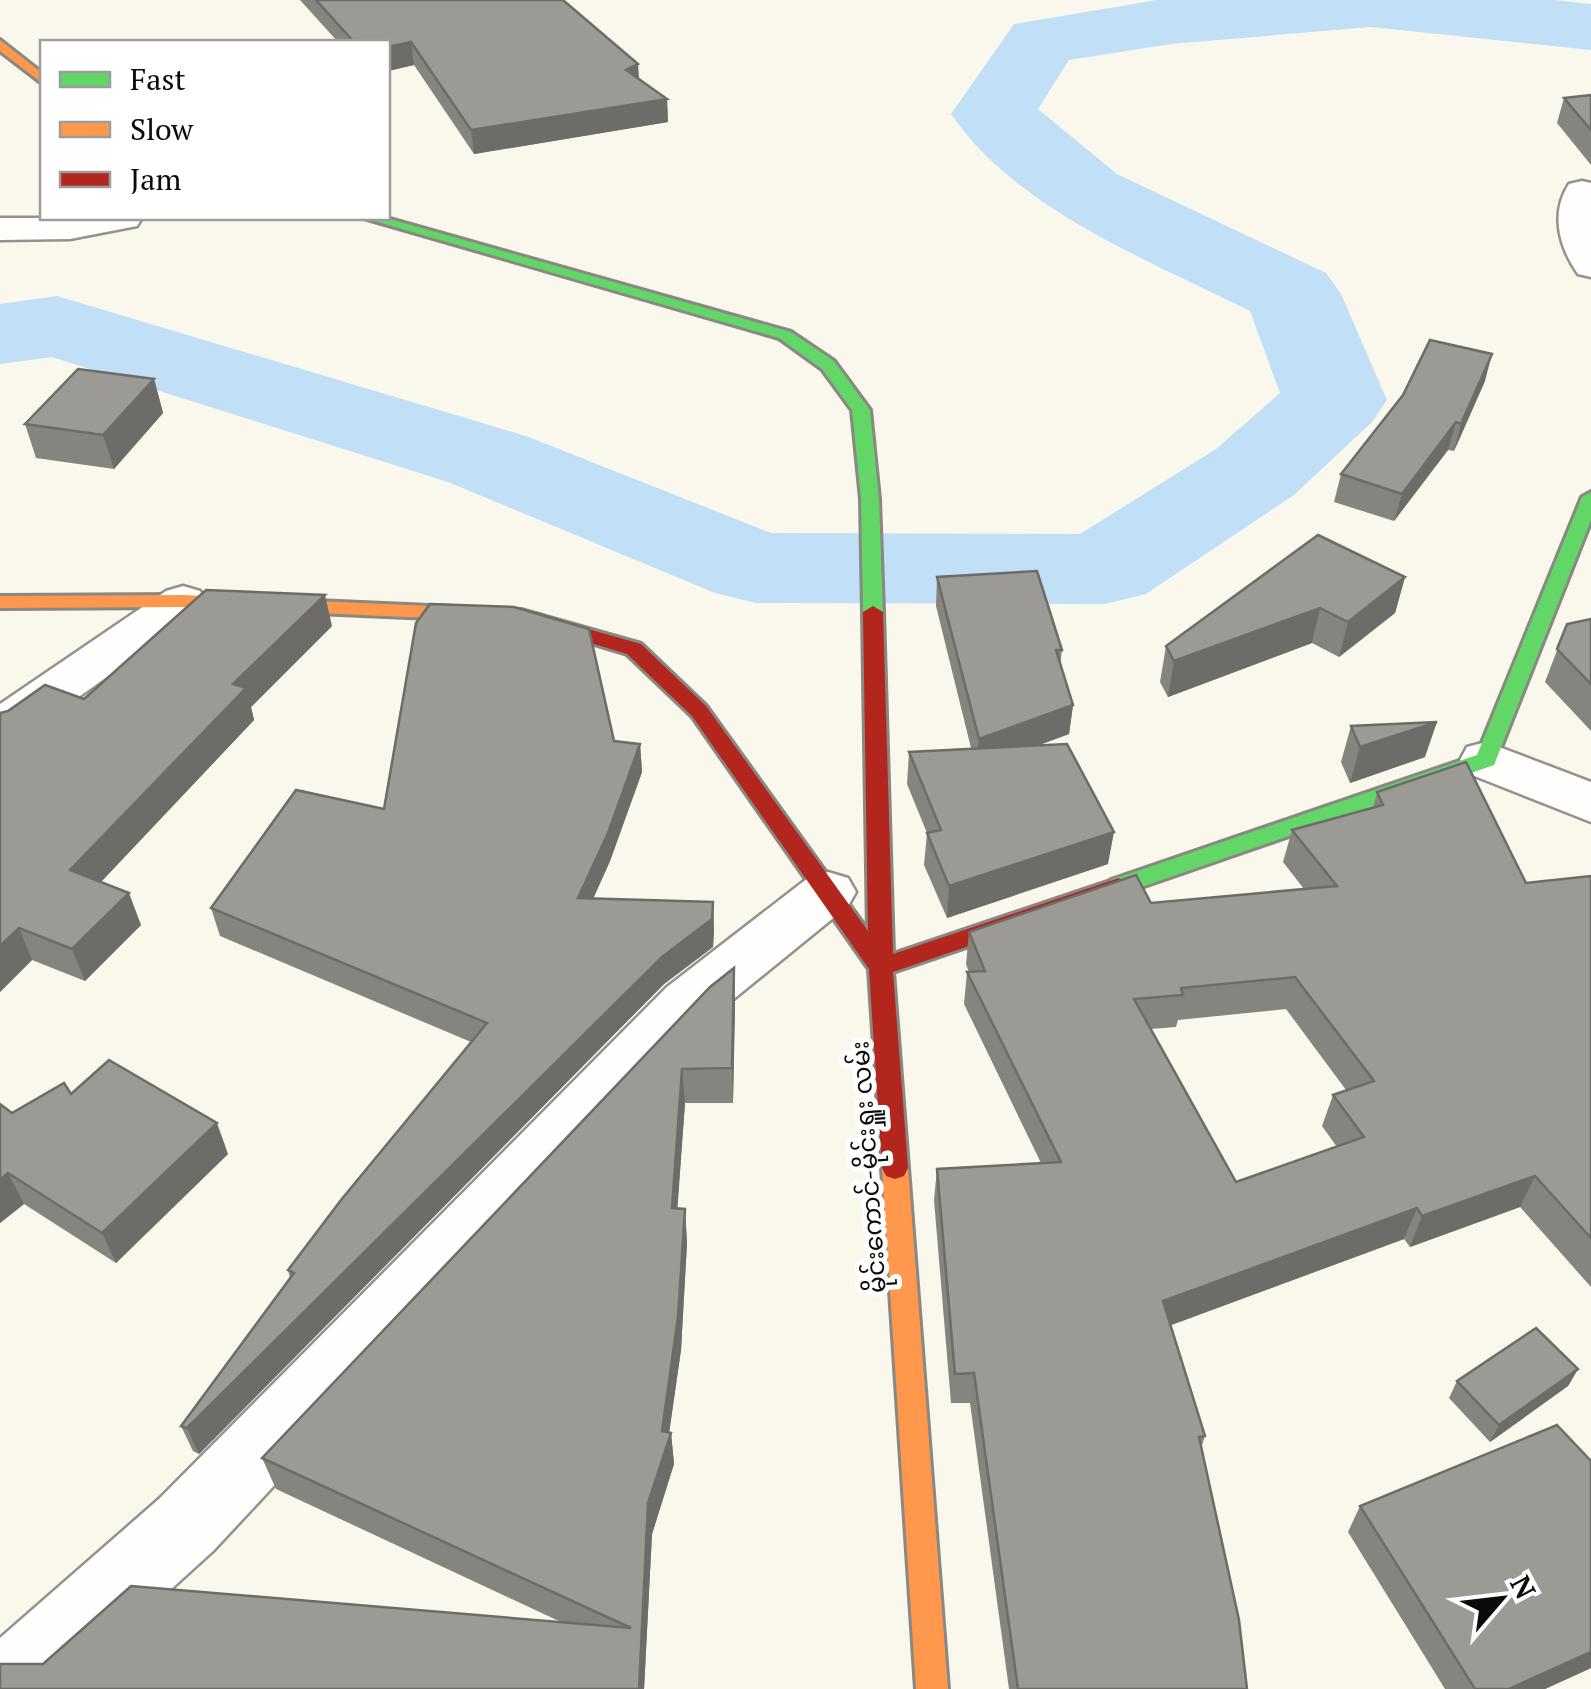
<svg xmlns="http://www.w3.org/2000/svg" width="1591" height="1689" font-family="'PT Serif','Noto Sans Myanmar',serif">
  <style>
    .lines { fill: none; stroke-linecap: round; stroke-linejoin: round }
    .river { fill: #c1e0f7; fill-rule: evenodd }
    .street-casing { stroke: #93928d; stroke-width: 5 }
    .fast-casing { stroke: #898883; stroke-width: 6 }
    .slow-casing { stroke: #898883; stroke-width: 6 }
    .jam-casing { stroke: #898883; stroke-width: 6 }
    .street { fill: #fefefc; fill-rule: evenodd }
    .fast { fill: #63d668; fill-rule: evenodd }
    .slow { fill: #ff974d; fill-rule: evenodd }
    .jam { fill: #b3261e; fill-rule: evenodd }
    .wall { fill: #86847f; fill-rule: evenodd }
    .shaded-wall { fill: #6d6c68 }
    .building { fill: #9c9a94; stroke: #6d6c68; stroke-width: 2.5; fill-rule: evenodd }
    .labels { text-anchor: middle; stroke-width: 10; stroke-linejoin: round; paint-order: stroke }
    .street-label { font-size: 25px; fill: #0b0b0b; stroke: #fff }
  </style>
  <rect width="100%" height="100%" fill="#faf8ed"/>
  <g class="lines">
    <path class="river" d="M1157,0H1554L1591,4V50L1371,27L1171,44L1069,60L1038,109L1117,174L1326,273L1341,294L1387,400L1372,422L1294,495L1146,594L1105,604L756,603L715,593L448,482L52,357L0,364V304L57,296L526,436L771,533L1080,534L1216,449L1280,393L1250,311C1148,260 1017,210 951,114L1014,24Z"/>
    <defs>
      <g id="street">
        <path d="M1582,181L1591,183V277L1578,274C1559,247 1550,213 1569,184Z"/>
        <polygon points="0,218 142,218 137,226 70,239 0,240"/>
        <polygon points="183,586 200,591 207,601 200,611 18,740 0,745 0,704 166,591"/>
        <polygon points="1486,742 1591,782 1591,822 1467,773 1460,760 1467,747"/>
        <polygon points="828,872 848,878 856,892 848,906 709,1019 213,1551 61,1689 0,1689 0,1638 159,1499 667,987 808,878"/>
      </g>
      <g id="fast">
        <polygon points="364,218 386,218 791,332 834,361 870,410 879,499 883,612 880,616 873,618 863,612 861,499 852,410 822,369 779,338"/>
        <polygon points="1591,492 1591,520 1494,765 1127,892 1111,892 1108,886 1111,880 1477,755 1582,497"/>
      </g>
      <g id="slow">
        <polygon points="0,40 42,73 42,83 0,51"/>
        <polygon points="183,595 521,610 542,616 545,620 535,626 520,622 183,607 0,608 0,596"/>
        <polygon points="895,1157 904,1160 908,1168 948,1689 916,1689 882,1168 886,1160"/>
      </g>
      <polygon id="jam" points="873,606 883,612 893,954 1119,878 1130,886 1127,892 893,972 908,1168 904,1176 895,1179 886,1176 882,1168 869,969 692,716 627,654 528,624 525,620 535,614 641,644 706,706 868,931 863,612"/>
    </defs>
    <use href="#street" class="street-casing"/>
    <use href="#fast" class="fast-casing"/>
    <use href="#slow" class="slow-casing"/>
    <use href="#jam" class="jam-casing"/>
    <use href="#street" class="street"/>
    <use href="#fast" class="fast"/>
    <use href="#slow" class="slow"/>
    <use href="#jam" class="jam"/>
  </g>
  <g class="wall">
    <polygon points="300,0 563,0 638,64 639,78 667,99 668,122 474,154 414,65 388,71 388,42 338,42"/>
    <polygon points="1591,95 1591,165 1557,123 1564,98"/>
    <polygon points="154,379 163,413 114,469 36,458 25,424"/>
    <polygon points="1485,381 1454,451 1448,450 1394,521 1334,502 1341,474"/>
    <polygon points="937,577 1062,650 1060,666 1073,705 1069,734 1039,745 1108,864 947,918 924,865 927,833 907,784 909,752 971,748 936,606"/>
    <polygon points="1405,577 1395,613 1339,657 1312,643 1168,697 1160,682 1166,646"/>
    <polygon points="1591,619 1591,731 1545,682 1567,624"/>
    <polygon points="332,626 251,707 254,720 101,882 141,925 85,981 32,960 0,992 84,699"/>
    <polygon points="1351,726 1425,757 1350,783 1341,762"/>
    <polygon points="614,741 640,744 642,772 610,861 593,898 713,902 714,930 713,947 664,984 199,1454 193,1451 181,1426 290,1278 288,1270 471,1042 220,936 211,908 384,809"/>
    <path d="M1377,792L1526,883L1591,876V1287L1520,1207L1410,1247L1404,1239L1171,1325L1205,1436L1201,1448L1247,1689H1009L970,1403H951L934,1200L937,1169L1041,1163L964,1004L967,972H969L966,964L969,932L1151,903L1304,889L1283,862L1292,830L1373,808ZM1286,1009L1346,1090L1333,1095L1322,1126L1337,1147L1236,1182L1151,1029L1176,1027L1178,1020Z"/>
    <polygon points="735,1003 733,1103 685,1103 677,1209 685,1209 687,1243 681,1350 669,1432 671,1433 674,1464 652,1534 644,1689 0,1689 43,1664 561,1622 276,1489 262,1458"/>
    <polygon points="71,1094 228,1154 116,1263 24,1204 0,1223 0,1104 12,1113"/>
    <polygon points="1578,1369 1568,1386 1490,1442 1449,1398 1457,1381"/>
    <polygon points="1591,1461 1591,1668 1545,1689 1445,1689 1348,1532 1360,1506"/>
  </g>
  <g class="shaded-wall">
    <polygon points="411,42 414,65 388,71 388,47"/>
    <polygon points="638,64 639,87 626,70"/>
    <polygon points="667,99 668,122 474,154 471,130"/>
    <polygon points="1492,354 1485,381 1454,451 1461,424"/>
    <polygon points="154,379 163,413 114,469 103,435"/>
    <polygon points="1456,422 1448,450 1394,521 1402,494"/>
    <polygon points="1405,577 1395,613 1339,657 1348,622"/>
    <polygon points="325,595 332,626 251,707 254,720 82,902 70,870 233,684"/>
    <polygon points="1320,608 1312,643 1168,697 1174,661"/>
    <polygon points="1073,705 1069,734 976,768 979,739"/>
    <polygon points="1437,722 1425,757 1350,783 1360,747"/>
    <polygon points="640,744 642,772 610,861 581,926 578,898"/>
    <polygon points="1114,832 1108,864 947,918 949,886"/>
    <polygon points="129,893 141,925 85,981 72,949"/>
    <polygon points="713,902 714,930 713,947 664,984 199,1454 187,1428"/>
    <polygon points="19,928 32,960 0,992 0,946"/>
    <polygon points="734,968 735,1003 733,1103 732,1068"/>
    <polygon points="682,1069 685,1103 675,1242 672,1208"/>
    <polygon points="217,1123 228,1154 116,1263 102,1233"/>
    <polygon points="8,1173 24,1204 0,1223 0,1180"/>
    <polygon points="1535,1176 1520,1207 1410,1247 1422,1216"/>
    <polygon points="1417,1208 1404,1239 1155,1331 1163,1301"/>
    <polygon points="685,1209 687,1243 681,1350 668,1441 671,1433 674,1464 652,1534 644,1689 639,1689 648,1503 662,1431"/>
    <polygon points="1578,1369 1568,1386 1490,1442 1499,1425"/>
    <polygon points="1591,1652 1591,1668 1545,1689 1509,1689"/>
  </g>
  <g class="building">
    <polygon points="316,0 563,0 638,64 626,70 667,99 471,130 411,42 388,47 388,42 354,42"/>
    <polygon points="1591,95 1591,130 1564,98"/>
    <polygon points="1430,340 1492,354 1461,424 1456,422 1402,494 1341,474 1403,395"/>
    <polygon points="78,369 154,379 103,435 25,424"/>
    <polygon points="1318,535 1405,577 1348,622 1320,608 1174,661 1166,646"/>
    <polygon points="1037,571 1062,650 1056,650 1073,705 979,739 937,577"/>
    <polygon points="206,590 325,595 233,684 246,688 70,870 129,893 72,949 19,928 0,946 0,713 8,711 45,685 84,699"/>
    <polygon points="430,604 514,607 589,629 614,741 640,744 608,833 578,898 713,902 712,919 662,957 187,1428 181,1426 294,1273 288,1270 341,1200 487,1023 211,908 296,790 384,809 416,623"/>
    <polygon points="1591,619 1591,684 1557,649 1567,624"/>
    <polygon points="1437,722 1360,747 1351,726"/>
    <polygon points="1067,744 1114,832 949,886 927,833 941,830 909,752"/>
    <path d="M1466,762L1526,883L1591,876V1238L1535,1176L1422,1216L1417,1208L1163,1301L1205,1436L1199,1437L1239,1620L1247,1689H1018L974,1373L955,1374L937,1169L1061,1162L967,972L985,971L969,932L1136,875L1151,903L1337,886L1292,830L1383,805L1377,792ZM1295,977L1374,1081L1333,1095L1364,1137L1236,1182L1134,999L1183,995L1181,988Z"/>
    <polygon points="734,968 732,1068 682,1069 672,1208 685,1209 678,1317 662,1431 671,1433 648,1503 639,1689 0,1689 0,1664 43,1664 131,1586 631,1628 262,1458 710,987"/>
    <polygon points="109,1060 217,1123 102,1233 8,1173 0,1180 0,1104 12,1113 64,1083 71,1094"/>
    <polygon points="1536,1328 1578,1369 1499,1425 1457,1381"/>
    <polygon points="1557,1425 1591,1461 1591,1652 1509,1689 1475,1689 1360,1506"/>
  </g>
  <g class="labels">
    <g class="street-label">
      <text transform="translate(868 1167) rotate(-94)" y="9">မိုင်းကောင်-မိုင်းရှူး လမ်း</text>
    </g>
  </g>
  <rect x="40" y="40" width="350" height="180" fill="#ffffff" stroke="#9d9d9d" stroke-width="2.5"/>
  <rect x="60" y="72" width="50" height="15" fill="#63d668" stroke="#9d9d9d" stroke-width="2.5"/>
  <text x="130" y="90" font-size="30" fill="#0b0b0b">Fast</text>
  <rect x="60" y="122" width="50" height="15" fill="#ff974d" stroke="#9d9d9d" stroke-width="2.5"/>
  <text x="130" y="140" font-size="30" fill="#0b0b0b">Slow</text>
  <rect x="60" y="172" width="50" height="15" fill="#b3261e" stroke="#9d9d9d" stroke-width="2.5"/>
  <text x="130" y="190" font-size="30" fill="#0b0b0b">Jam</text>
  <g transform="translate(1501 1599) rotate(62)" stroke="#ffffff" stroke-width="8" paint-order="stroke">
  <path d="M0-8L18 38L0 25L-18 38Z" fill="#0b0b0b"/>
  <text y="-15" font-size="28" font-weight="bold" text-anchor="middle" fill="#0b0b0b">N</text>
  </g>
</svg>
